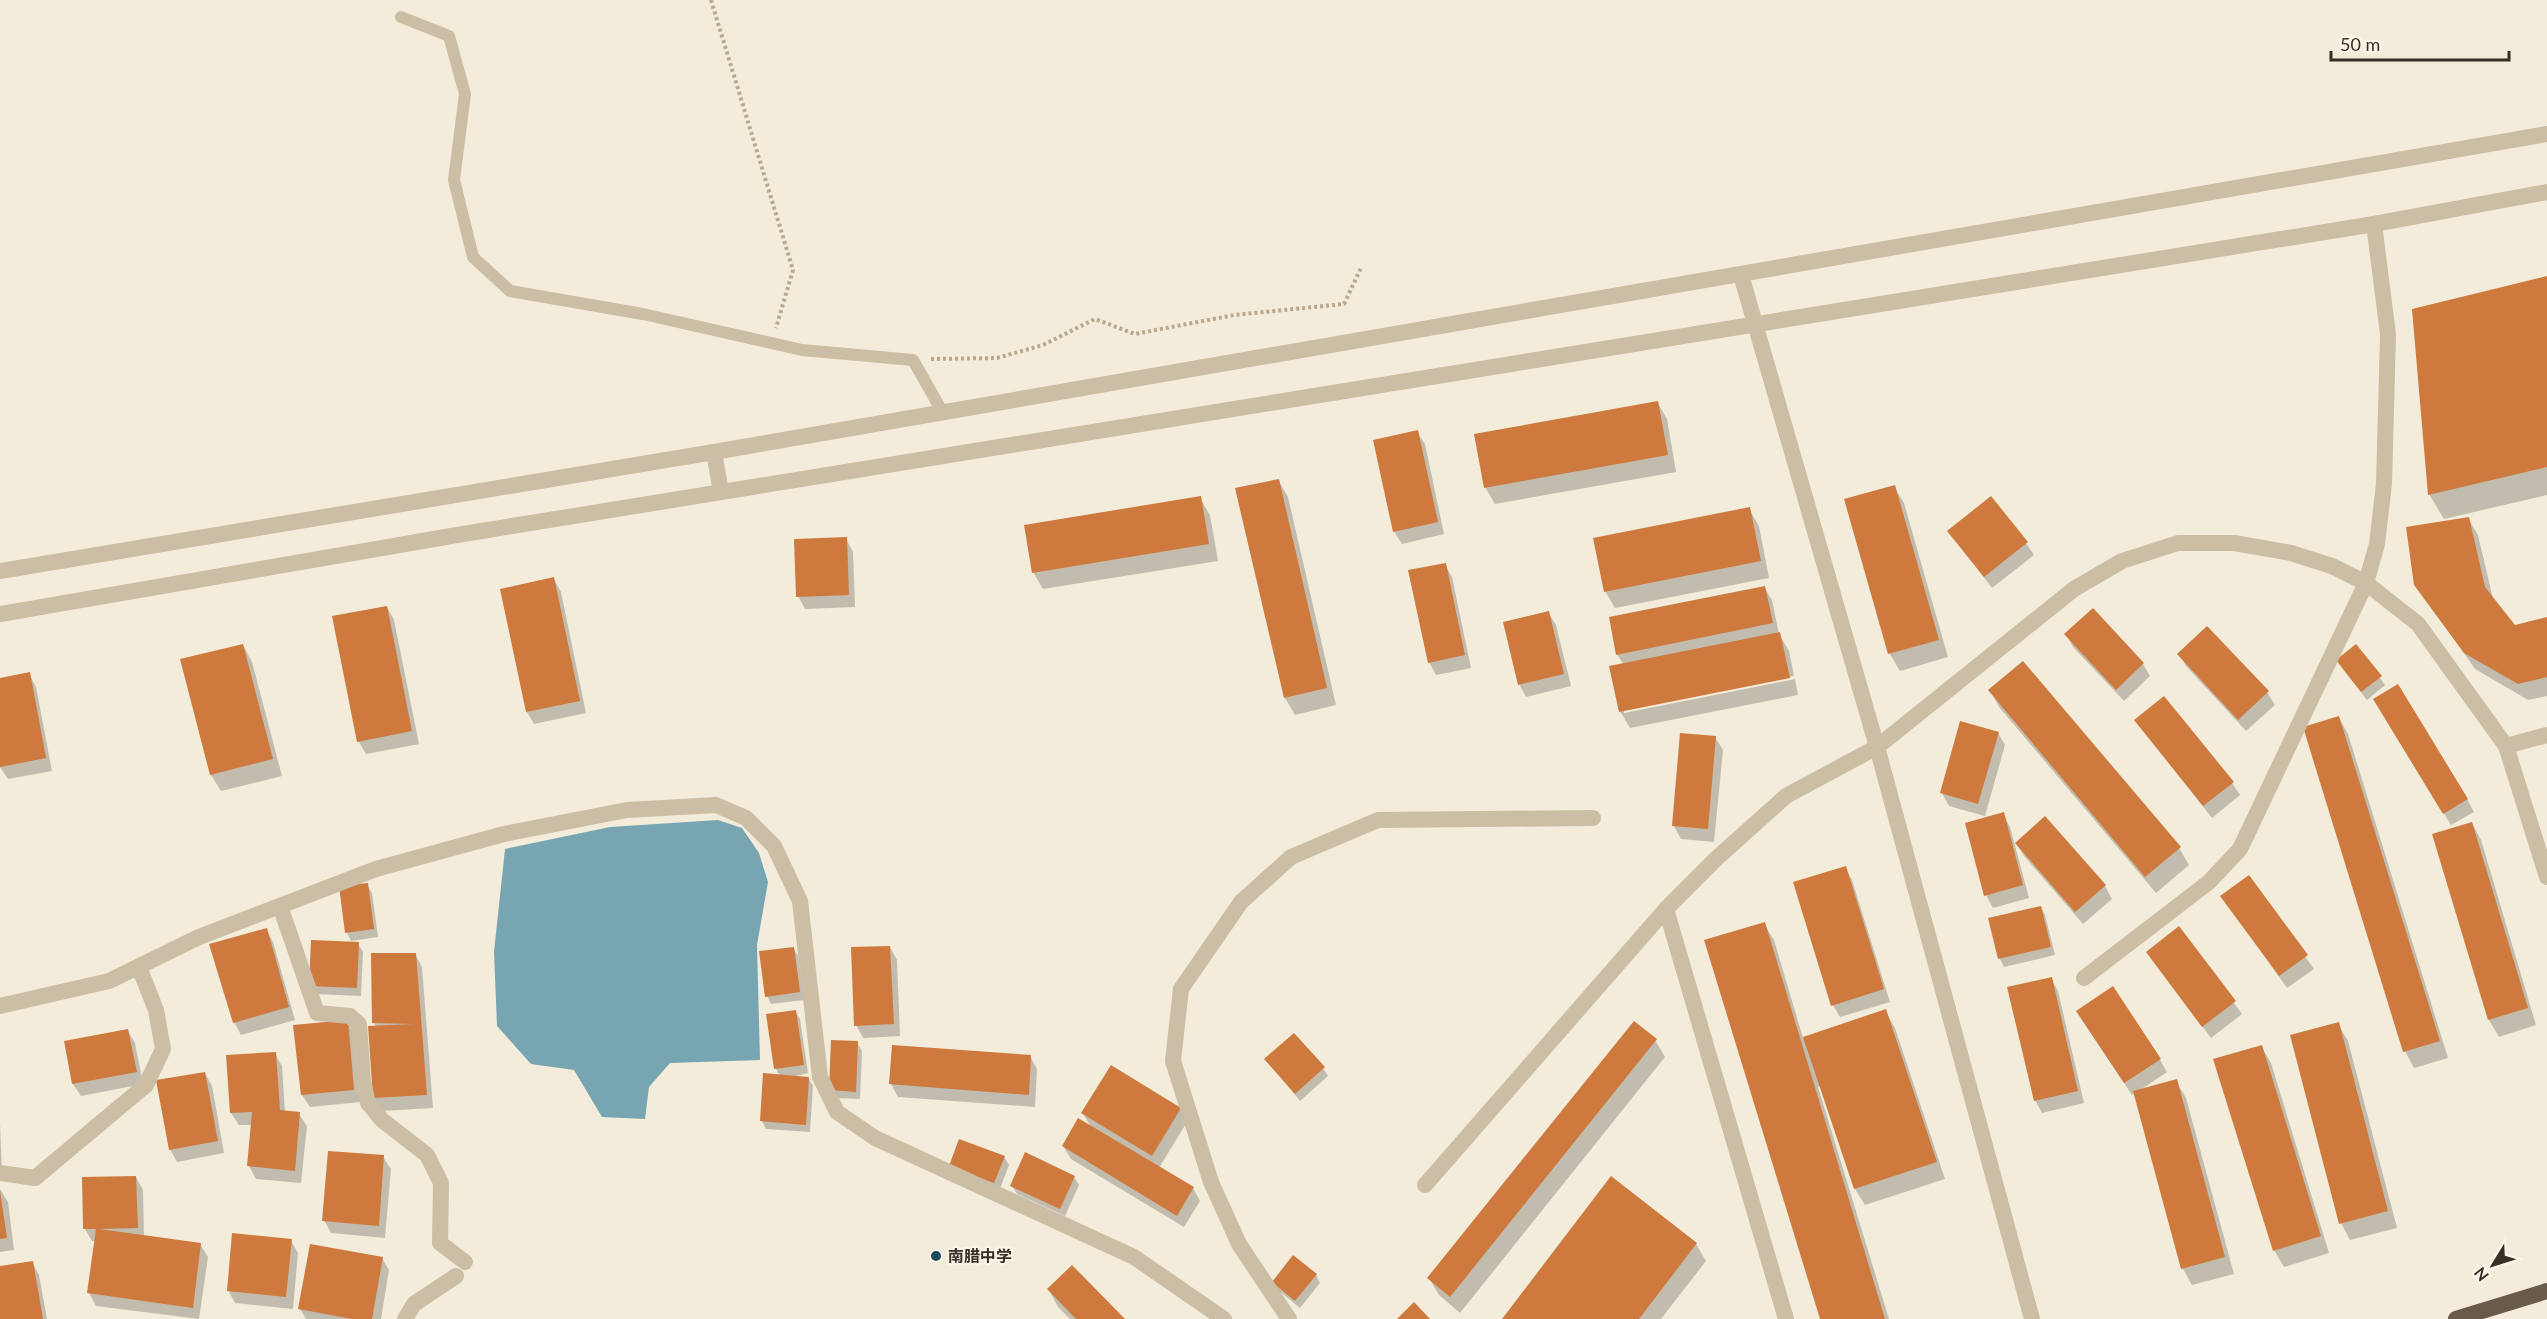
<svg xmlns="http://www.w3.org/2000/svg" width="2547" height="1319" font-family="Lato,'Noto Sans SC',sans-serif">
  <style>
    .water { fill: #77a6b2 }
    .shadow { fill: #0003 }
    .building { fill: #ce793d }
    .lines { fill: none; stroke-linecap: round; stroke-linejoin: round }
    .path { stroke: #b8a88f; stroke-width: 4; stroke-dasharray: 3 3; stroke-linecap: butt }
    .service { stroke: #ccbea5; stroke-width: 12 }
    .minor { stroke: #ccbea5; stroke-width: 16 }
    .tertiary { stroke: #ccbea5; stroke-width: 16 }
    .trunk { stroke: #6a5a4a; stroke-width: 16 }
    .poi-dot { fill: #194c5c; stroke: #fbf5e7; stroke-width: 2 }
    .labels { text-anchor: middle; stroke-width: 4.5; stroke-linejoin: round; paint-order: stroke }
    .poi-label { font-size: 16px; font-weight: bold; fill: #372f27; stroke: #fbf5e7; text-anchor: start }
  </style>
  <rect width="100%" height="100%" fill="#f3ecda"/>
  <polygon class="water" points="718,820 742,828 759,853 768,882 757,945 760,1060 670,1063 649,1087 645,1119 602,1117 574,1070 531,1064 497,1026 494,952 505,849 610,827"/>
  <g class="shadow">
    <polygon points="2547,278 2547,495 2444,519 2429,494"/>
    <polygon points="1657,402 1667,419 1676,472 1495,504 1485,487"/>
    <polygon points="1417,432 1425,444 1444,534 1402,544 1394,531"/>
    <polygon points="1278,480 1288,497 1336,705 1295,715 1285,698 1237,490"/>
    <polygon points="1894,487 1904,503 1948,657 1900,671 1890,654 1846,500"/>
    <polygon points="1200,498 1210,515 1218,561 1043,589 1033,572"/>
    <polygon points="1749,509 1759,526 1769,578 1615,608 1605,591"/>
    <polygon points="2468,518 2478,535 2493,599 2514,627 2547,619 2547,696 2528,700 2475,669 2416,584"/>
    <polygon points="1949,532 2026,543 2034,555 1992,588"/>
    <polygon points="846,539 853,552 855,607 805,609 798,596"/>
    <polygon points="1445,565 1452,577 1471,668 1436,675 1429,662"/>
    <polygon points="554,579 561,592 586,713 534,724 527,712 501,590"/>
    <polygon points="1764,587 1772,600 1779,634 1789,651 1794,676 1624,710 1624,713 1795,679 1798,695 1630,728 1620,711 1624,665 1617,654"/>
    <polygon points="387,607 394,620 419,744 366,754 359,742 334,618"/>
    <polygon points="1548,612 1556,625 1571,686 1526,697 1519,684"/>
    <polygon points="2066,634 2143,664 2150,676 2124,701 2073,647"/>
    <polygon points="243,645 252,662 282,776 221,791 211,775"/>
    <polygon points="2356,646 2385,685 2367,700 2343,669"/>
    <polygon points="2179,654 2267,692 2275,705 2246,731 2186,666"/>
    <polygon points="29,674 36,687 52,771 8,779 0,767 0,680"/>
    <polygon points="1990,690 2179,848 2189,865 2156,893 1999,707"/>
    <polygon points="2382,712 2467,799 2474,812 2451,825"/>
    <polygon points="2339,718 2348,734 2448,1058 2414,1068 2405,1051"/>
    <polygon points="2136,721 2232,783 2240,795 2212,818"/>
    <polygon points="1998,733 2005,745 1985,816 1949,806 1942,793"/>
    <polygon points="1715,737 1723,750 1714,842 1681,839 1674,826"/>
    <polygon points="2003,814 2010,827 2029,898 1993,908 1986,895"/>
    <polygon points="2045,818 2105,886 2112,899 2083,924 2024,856 2016,843"/>
    <polygon points="2472,823 2481,840 2536,1025 2499,1037 2489,1020 2434,835"/>
    <polygon points="1845,868 1852,880 1890,1002 1840,1017 1833,1005"/>
    <polygon points="2248,877 2314,969 2287,988 2222,896"/>
    <polygon points="367,885 372,893 378,937 351,941 347,933"/>
    <polygon points="2041,907 2045,915 2055,955 2004,967 2000,959 1990,919"/>
    <polygon points="1764,924 1774,940 1803,1038 1885,1011 1895,1028 1945,1179 1865,1205 1855,1189 1821,1086 1818,1087 1889,1319 1821,1319"/>
    <polygon points="2179,928 2242,1014 2211,1038 2148,953"/>
    <polygon points="266,929 273,942 295,1020 241,1035 234,1022"/>
    <polygon points="358,944 363,952 361,996 315,994 311,985"/>
    <polygon points="890,947 897,960 900,1036 863,1038 856,1025"/>
    <polygon points="793,948 798,956 804,1000 771,1004 767,996"/>
    <polygon points="415,954 422,967 433,1108 381,1111 374,1098 376,1027 374,1023"/>
    <polygon points="2051,979 2058,991 2084,1103 2042,1113 2035,1100"/>
    <polygon points="795,1011 800,1019 808,1073 792,1077 808,1078 813,1086 810,1132 766,1129 762,1121 780,1076 776,1069"/>
    <polygon points="347,1022 354,1034 361,1102 310,1107 302,1095"/>
    <polygon points="2085,1024 2160,1060 2167,1072 2140,1090 2176,1081 2186,1098 2234,1274 2192,1285 2183,1269 2135,1093 2132,1095"/>
    <polygon points="2338,1024 2348,1041 2397,1228 2350,1240 2341,1223"/>
    <polygon points="128,1031 135,1043 143,1084 81,1096 73,1084 65,1043"/>
    <polygon points="1655,1040 1665,1057 1460,1313 1439,1295 1429,1278"/>
    <polygon points="832,1041 857,1043 862,1051 860,1099 835,1098"/>
    <polygon points="2261,1046 2271,1063 2329,1253 2284,1267 2274,1250"/>
    <polygon points="275,1054 282,1066 285,1112 299,1114 307,1126 301,1183 256,1179 249,1166 252,1125 239,1125 231,1113"/>
    <polygon points="1030,1056 1037,1069 1035,1107 898,1097 891,1084"/>
    <polygon points="1266,1059 1323,1068 1328,1076 1300,1101"/>
    <polygon points="205,1073 212,1086 224,1153 177,1162 170,1149"/>
    <polygon points="1180,1109 1187,1122 1159,1168 1193,1188 1200,1201 1184,1227 1071,1159 1063,1146 1091,1127 1083,1113"/>
    <polygon points="0,1123 2,1174 0,1174"/>
    <polygon points="383,1157 391,1169 385,1238 331,1233 324,1220"/>
    <polygon points="1004,1157 1009,1165 999,1191 955,1174"/>
    <polygon points="136,1177 143,1190 144,1236 200,1244 208,1257 199,1319 96,1306 89,1293 96,1241 92,1241 85,1229"/>
    <polygon points="1074,1177 1079,1185 1065,1216 1017,1194 1012,1186"/>
    <polygon points="0,1189 8,1202 14,1250 0,1252"/>
    <polygon points="291,1241 298,1253 293,1309 235,1303 228,1290"/>
    <polygon points="1696,1244 1706,1261 1661,1319 1504,1319"/>
    <polygon points="382,1258 389,1270 381,1319 306,1319 300,1309"/>
    <polygon points="32,1262 39,1275 47,1319 0,1319 0,1268"/>
    <polygon points="1316,1275 1320,1283 1300,1308 1278,1290 1273,1282"/>
    <polygon points="1049,1290 1123,1319 1070,1319 1058,1307"/>
  </g>
  <g class="building">
    <polygon points="2547,276 2547,467 2428,495 2412,309"/>
    <polygon points="1658,401 1668,455 1484,488 1474,434"/>
    <polygon points="1418,430 1438,522 1393,532 1373,440"/>
    <polygon points="1279,479 1327,688 1284,698 1235,488"/>
    <polygon points="1895,485 1939,640 1888,654 1844,499"/>
    <polygon points="1201,496 1209,544 1032,573 1024,525"/>
    <polygon points="1991,496 2028,542 1984,577 1947,531"/>
    <polygon points="1750,507 1761,561 1604,592 1593,538"/>
    <polygon points="2469,517 2485,587 2515,625 2547,617 2547,677 2518,684 2464,653 2414,585 2406,527"/>
    <polygon points="847,537 849,595 796,597 794,539"/>
    <polygon points="1446,563 1465,655 1428,663 1408,570"/>
    <polygon points="554,577 580,701 526,712 500,589"/>
    <polygon points="1765,586 1773,623 1616,655 1609,617"/>
    <polygon points="387,606 412,731 357,742 332,616"/>
    <polygon points="2093,608 2144,663 2116,690 2064,634"/>
    <polygon points="1549,611 1564,674 1518,685 1503,622"/>
    <polygon points="2207,626 2269,691 2238,720 2177,654"/>
    <polygon points="1780,632 1790,678 1619,712 1609,666"/>
    <polygon points="243,644 273,759 210,775 180,659"/>
    <polygon points="2356,644 2382,676 2361,692 2336,660"/>
    <polygon points="2023,661 2181,847 2145,877 1988,690"/>
    <polygon points="30,672 46,758 0,767 0,678"/>
    <polygon points="2398,684 2468,799 2443,814 2373,699"/>
    <polygon points="2164,696 2234,782 2203,806 2134,720"/>
    <polygon points="2339,716 2440,1041 2403,1052 2303,727"/>
    <polygon points="1960,721 1999,732 1978,804 1940,793"/>
    <polygon points="1680,733 1716,736 1708,829 1672,826"/>
    <polygon points="2004,812 2023,885 1984,896 1965,823"/>
    <polygon points="2045,816 2106,885 2075,912 2015,843"/>
    <polygon points="2472,822 2528,1008 2488,1020 2432,834"/>
    <polygon points="1846,866 1884,989 1831,1006 1793,882"/>
    <polygon points="2249,875 2308,955 2279,976 2220,896"/>
    <polygon points="368,883 374,929 345,933 339,886"/>
    <polygon points="2041,906 2051,947 1998,959 1988,918"/>
    <polygon points="1765,922 1885,1319 1820,1319 1704,940"/>
    <polygon points="2179,926 2236,1001 2202,1027 2146,952"/>
    <polygon points="267,928 289,1007 233,1023 209,944"/>
    <polygon points="311,940 359,942 357,988 309,986"/>
    <polygon points="890,946 894,1024 854,1026 851,947"/>
    <polygon points="794,947 800,992 765,997 759,951"/>
    <polygon points="371,953 416,953 427,1095 373,1098 368,1026 414,1024 372,1023"/>
    <polygon points="2052,977 2078,1091 2034,1101 2007,987"/>
    <polygon points="2113,986 2161,1059 2124,1083 2076,1011"/>
    <polygon points="1886,1009 1937,1162 1854,1189 1803,1037"/>
    <polygon points="796,1010 804,1065 774,1069 766,1014"/>
    <polygon points="348,1020 354,1090 301,1095 293,1025"/>
    <polygon points="1634,1021 1657,1039 1450,1297 1427,1278"/>
    <polygon points="2339,1022 2388,1211 2339,1224 2290,1035"/>
    <polygon points="128,1029 137,1072 72,1084 64,1041"/>
    <polygon points="1294,1033 1325,1067 1295,1094 1264,1059"/>
    <polygon points="831,1040 858,1041 856,1092 829,1090"/>
    <polygon points="892,1045 1031,1055 1029,1095 889,1084"/>
    <polygon points="2262,1045 2321,1236 2273,1251 2213,1059"/>
    <polygon points="276,1052 280,1110 300,1112 295,1171 247,1166 252,1112 230,1113 226,1055"/>
    <polygon points="1111,1065 1181,1108 1152,1156 1081,1113"/>
    <polygon points="205,1072 218,1141 169,1150 156,1080"/>
    <polygon points="763,1073 809,1077 806,1125 760,1121"/>
    <polygon points="2177,1079 2225,1257 2181,1269 2133,1091"/>
    <polygon points="1078,1118 1194,1187 1177,1216 1062,1146"/>
    <polygon points="959,1139 1005,1156 994,1183 949,1166"/>
    <polygon points="328,1151 384,1155 379,1226 322,1221"/>
    <polygon points="1025,1152 1075,1176 1060,1209 1010,1186"/>
    <polygon points="136,1176 138,1228 99,1229 201,1243 193,1308 87,1293 96,1229 83,1229 82,1177"/>
    <polygon points="1611,1176 1697,1243 1639,1319 1502,1319"/>
    <polygon points="0,1191 7,1238 0,1239"/>
    <polygon points="232,1233 292,1239 286,1297 227,1291"/>
    <polygon points="310,1244 383,1257 372,1319 352,1319 298,1309"/>
    <polygon points="1293,1255 1317,1274 1295,1301 1272,1282"/>
    <polygon points="33,1261 43,1319 0,1319 0,1266"/>
    <polygon points="1072,1265 1125,1319 1076,1319 1047,1289"/>
    <polygon points="1414,1302 1430,1319 1397,1319"/>
  </g>
  <g class="lines">
    <g class="path">
      <polyline points="711,0 793,270 776,328"/>
      <polyline points="931,359 997,358 1043,345 1095,319 1135,334 1234,315 1344,304 1361,268"/>
    </g>
    <polyline class="service" points="401,17 449,36 465,94 454,180 473,257 510,291 643,314 802,350 913,360 943,413"/>
    <g class="minor">
      <polyline points="2506,746 2547,735"/>
      <polyline points="280,906 317,1013 350,1016 359,1024 363,1081 368,1103 382,1120 427,1155 441,1183 440,1243 465,1262"/>
      <polyline points="1666,909 1786,1319"/>
      <polyline points="2084,978 2209,882 2240,849 2366,583 2377,544 2384,484 2388,334 2374,224"/>
      <polyline points="0,1006 109,981 199,937 376,869 504,834 627,810 716,805 746,818 774,846 800,901 820,1077 837,1112 875,1138 1134,1257 1224,1319"/>
      <polyline points="0,1173 35,1178 146,1085 163,1049 156,1010 139,967"/>
      <polyline points="1425,1185 1666,909 1718,857 1786,796 1877,747 2074,589 2122,561 2178,543 2234,543 2291,553 2332,566 2366,583 2418,624 2506,746 2547,877"/>
      <polyline points="405,1319 414,1304 456,1276"/>
      <polyline points="1289,1319 1239,1244 1211,1182 1173,1061 1181,989 1241,902 1291,857 1378,820 1593,818"/>
    </g>
    <g class="tertiary">
      <polyline points="1741,275 1877,747 2032,1319"/>
      <polyline points="714,452 721,492"/>
      <polyline points="0,571 714,452 2547,134"/>
      <polyline points="0,614 463,534 2374,224 2547,192"/>
    </g>
    <polyline class="trunk" points="2456,1319 2547,1291"/>
  </g>
  <circle class="poi-dot" cx="936" cy="1256" r="6"/>
  <g class="labels">
    <g class="poi-label">
      <text x="948" y="1262">南腊中学</text>
    </g>
  </g>
  <g transform="translate(2493 1265) rotate(232)" stroke="#fbf5e7" stroke-width="4.5" paint-order="stroke">
  <path d="M0-4.5L10 22L0 15L-10 22Z" fill="#372f27"/>
  <text y="-9" font-size="16" font-weight="bold" text-anchor="middle" fill="#372f27">N</text>
  </g>
  <path d="M2331 51v9h178v-9" fill="none" stroke="#372f27" stroke-width="3"/>
  <text x="2340" y="51" font-size="18" fill="#372f27" stroke="#fbf5e7" stroke-width="4.5" paint-order="stroke">50 m</text>
</svg>
